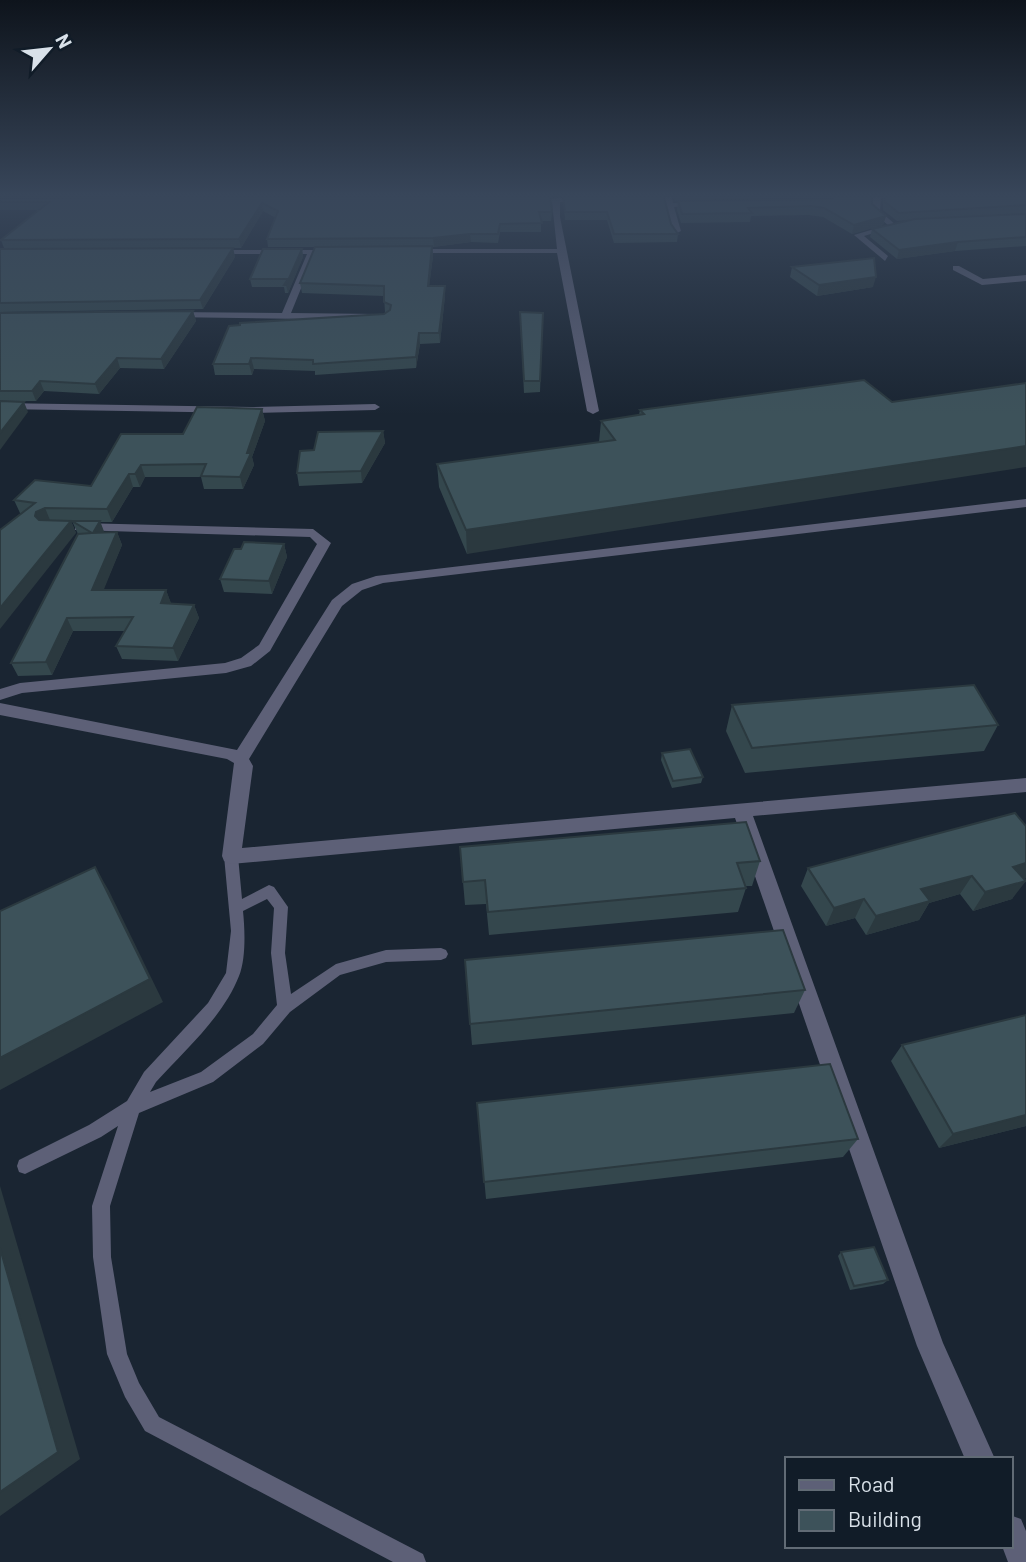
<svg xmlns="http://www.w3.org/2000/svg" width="1026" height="1562" font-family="Barlow,sans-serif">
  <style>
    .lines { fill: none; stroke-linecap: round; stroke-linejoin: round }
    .lane { fill: #5d6077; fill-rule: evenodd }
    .street { fill: #5d6077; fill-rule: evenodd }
    .wall { fill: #34474d }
    .shaded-wall { fill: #2b393f }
    .building { fill: #3d525a; stroke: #2b393f; stroke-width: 2 }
  </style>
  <rect width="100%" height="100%" fill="#1a2532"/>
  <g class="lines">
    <path class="lane" d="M231,851L236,852L238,856L242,899L269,885L274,887L288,907L285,953L291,994L336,964L386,950L441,948L446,950L448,954L446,958L441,960L386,962L340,975L290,1012L263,1044L213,1082L139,1113L110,1206L111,1257L127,1354L139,1383L159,1417L423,1554L426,1562H393L145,1431L125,1397L107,1354L93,1257L92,1206L118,1126L101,1137L25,1174L19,1172L17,1166L19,1160L89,1125L127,1101L144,1072L208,1003L226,973L231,931L224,856L226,852ZM267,899L274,908L271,953L277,1005L253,1034L201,1072L150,1092L156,1082C185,1050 223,1017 239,976C246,959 245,930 243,911Z"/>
    <g class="street">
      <polygon points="584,197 587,201 560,202 560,217 599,411 593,414 587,411 557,253 410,253 406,251 410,249 557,249 552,202 524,200"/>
      <polygon points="664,197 672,197 673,203 706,204 674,207 681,231 677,233 673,231"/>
      <polygon points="873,197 881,197 880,211 897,226 864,236 888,256 885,261 854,235 888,225 872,212"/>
      <polygon points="211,250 340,250 337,254 315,254 291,313 378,314 383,317 378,320 168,317 166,315 171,312 282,313 307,254 208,254"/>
      <polygon points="953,266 959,266 983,279 1026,275 1026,281 982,285 953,270"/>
      <polygon points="0,403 252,407 375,404 380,407 375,410 252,413 0,409"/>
      <polygon points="1026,499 1026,507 383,583 362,590 342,606 249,759 253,766 242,848 1026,778 1026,792 753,816 943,1343 995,1459 965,1459 917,1346 735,818 231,864 224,861 222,856 234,763 227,759 0,715 0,703 237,750 332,600 352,584 376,576"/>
      <polygon points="80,523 313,529 331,543 270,651 251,666 226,673 22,693 0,700 0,689 20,683 225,663 241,658 259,645 317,544 310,537 75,530 75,524"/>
      <polygon points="1010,1515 1021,1519 1026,1531 1026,1562 1008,1562 1002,1546 1010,1546"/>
    </g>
  </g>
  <g class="wall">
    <polygon points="0,197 237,197 552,212 551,221 541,221 541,232 500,232 498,243 471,242 432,247 433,256 429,286 445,286 445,296 440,343 420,344 416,368 315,375 315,371 254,369 252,375 215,375 213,364 384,314 386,313 385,312 384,296 302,293 300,283 315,247 268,247 267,239 276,218 263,211 241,248 4,248 1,240 39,210 0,210"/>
    <polygon points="563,197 671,224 678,234 677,242 614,243 607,220 565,220"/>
    <polygon points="673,197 872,197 872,204 886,216 883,225 852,234 823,217 809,215 751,216 750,222 681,223 677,210 678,201 831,199 829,198 675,200"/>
    <polygon points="883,197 1026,197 1026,213 968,217 1026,214 1026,246 955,251 897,259 870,237 872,229 909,220 897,221 883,210"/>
    <polygon points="233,248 235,257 203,309 0,312 0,249"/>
    <polygon points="302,249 303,257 288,293 285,293 284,287 252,287 250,279"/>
    <polygon points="792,267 873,287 817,296 790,277"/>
    <polygon points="193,311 196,321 164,369 120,368 99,394 44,391 36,401 0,401 0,313"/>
    <polygon points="520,312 543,313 540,392 524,393"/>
    <polygon points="864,380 467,554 439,487 437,464 599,442 601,421 639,415 640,410"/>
    <polygon points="262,409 265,421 252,457 254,465 243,489 204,489 201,477 145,477 140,487 133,487 112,522 100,522 104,533 117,532 122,545 103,590 166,590 171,604 194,605 199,618 178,661 122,659 116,646 125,631 73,631 52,675 18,676 11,663 78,534 72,521 71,521 76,533 20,513 14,500 91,486 183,434"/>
    <polygon points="383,431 385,443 362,483 299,486 297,473 314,450"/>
    <polygon points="284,544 287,557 272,594 224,592 220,579 241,549"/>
    <polygon points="732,705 998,725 984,751 745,773 726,731"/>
    <polygon points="662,753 703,777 701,783 672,788 661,760"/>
    <polygon points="1026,826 1026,878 1024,879 1012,899 973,911 960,894 929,903 919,920 866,935 855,918 826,926 801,886 808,868"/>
    <polygon points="460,847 760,861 752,886 745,886 746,888 738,912 489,935 486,904 465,905"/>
    <polygon points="465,960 805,990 794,1013 472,1045"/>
    <polygon points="1026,1015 1026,1126 939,1148 891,1061 902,1045"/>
    <polygon points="477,1103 858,1139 843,1157 486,1199"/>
    <polygon points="841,1252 888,1280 883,1284 850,1290 838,1256"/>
  </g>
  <g class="shaded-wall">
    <polygon points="262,203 263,211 241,248 239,239"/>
    <polygon points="886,216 883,225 852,234 854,225"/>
    <polygon points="470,234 471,242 434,247 433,238"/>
    <polygon points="958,242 955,251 897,259 899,250"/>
    <polygon points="432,246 433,256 428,296 428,286"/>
    <polygon points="233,248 235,257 203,309 200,300"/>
    <polygon points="302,249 303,257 288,293 286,285"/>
    <polygon points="876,277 873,287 817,296 819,285"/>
    <polygon points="445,286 445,296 440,343 439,333"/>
    <polygon points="193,311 196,321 164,369 161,359"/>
    <polygon points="419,333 420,344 416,368 416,357"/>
    <polygon points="117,358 120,368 99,394 95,384"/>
    <polygon points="251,358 254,369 252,375 249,364"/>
    <polygon points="40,381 44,391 36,401 32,391"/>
    <polygon points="24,402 28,412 0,450 0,433"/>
    <polygon points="262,409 265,421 252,457 254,465 243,489 240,477"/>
    <polygon points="383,431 385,443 362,483 361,471"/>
    <polygon points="1026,446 1026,467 467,554 466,530"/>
    <polygon points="141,465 145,477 140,487 135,474"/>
    <polygon points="129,474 133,487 112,522 107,509"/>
    <polygon points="45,508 50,520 42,525 35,516 36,512"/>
    <polygon points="71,521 76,533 0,629 0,608"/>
    <polygon points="100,521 105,534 93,533"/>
    <polygon points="117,532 122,545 98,604 92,590"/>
    <polygon points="284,544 287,557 272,594 269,581"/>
    <polygon points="166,590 171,603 166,616 161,603"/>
    <polygon points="194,605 199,618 178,661 173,648"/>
    <polygon points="67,618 73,631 52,675 46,662"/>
    <polygon points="1026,863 1026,878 1001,885 1013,867"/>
    <polygon points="95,867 109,891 163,1002 0,1090 0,1058"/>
    <polygon points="972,876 960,894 929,903 919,920 866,935 876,916 921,889"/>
    <polygon points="1026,881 1012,899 973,911 985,892"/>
    <polygon points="864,899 855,918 826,926 834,908"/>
    <polygon points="1026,1115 1026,1126 939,1148 953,1134"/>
    <polygon points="0,1186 80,1459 0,1516"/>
  </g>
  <g class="building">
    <polygon points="235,197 550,197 552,212 539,212 542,223 500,224 498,234 470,234 433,238 267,239 278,211 262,203 239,239 1,240 49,202 0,202 0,198"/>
    <polygon points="563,197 664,197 671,224 678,234 614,234 607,212 565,212"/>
    <polygon points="834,197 872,197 872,204 886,216 854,225 824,208 811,206 748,208 752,213 682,214 678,201 831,199"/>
    <polygon points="885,197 1026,197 1026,205 899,213 885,202"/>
    <polygon points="1026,214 1026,237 958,242 899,250 872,229 915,219"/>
    <polygon points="432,246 428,286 445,286 439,333 419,333 416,357 313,364 313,360 251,358 249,364 213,364 229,326 240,325 240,323 384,314 390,310 391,305 384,302 384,286 300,283 315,247"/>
    <polygon points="233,248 200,300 0,303 0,249"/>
    <polygon points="263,249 302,249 286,285 284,285 288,279 250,279"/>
    <polygon points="874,258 876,277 819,285 792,267"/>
    <polygon points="193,311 161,359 117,358 95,384 40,381 32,391 0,391 0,313"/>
    <polygon points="520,312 543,313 540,381 524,381"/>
    <polygon points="864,380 892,402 1026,383 1026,446 466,530 437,464 615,440 601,421 644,414 640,410"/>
    <polygon points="0,401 24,402 0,433"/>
    <polygon points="197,407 262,409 247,453 251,453 240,477 201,476 206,464 141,465 135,474 129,474 107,509 45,508 36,512 35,516 39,520 71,521 0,608 0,530 35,503 14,500 35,480 91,486 121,434 183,434"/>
    <polygon points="383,431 361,471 297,473 300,451 314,450 318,432"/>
    <polygon points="72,521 100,521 93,533 117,532 92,590 166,590 161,603 194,605 173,648 116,646 133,617 67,618 46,662 11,663 78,534 92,533"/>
    <polygon points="244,542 284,544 269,581 220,579 234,549 241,549"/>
    <polygon points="974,685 998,725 752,748 732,705"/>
    <polygon points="690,749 703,777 673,781 662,753"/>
    <polygon points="1015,813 1026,826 1026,863 1013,867 1026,881 985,892 972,876 921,889 930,901 876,916 864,899 834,908 808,868"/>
    <polygon points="746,822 760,861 737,863 746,888 488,912 485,880 463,882 460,847"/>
    <polygon points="95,867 150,979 0,1058 0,911"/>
    <polygon points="783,930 805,990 470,1024 465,960"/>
    <polygon points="1026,1015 1026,1115 953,1134 902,1045"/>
    <polygon points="830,1064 858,1139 484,1182 477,1103"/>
    <polygon points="874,1247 888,1280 854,1286 841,1252"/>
    <polygon points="0,1248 58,1452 0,1492"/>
  </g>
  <linearGradient id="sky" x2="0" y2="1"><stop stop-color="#0e141c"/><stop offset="0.47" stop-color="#38465a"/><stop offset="1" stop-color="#38465a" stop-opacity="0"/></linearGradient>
  <rect width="1026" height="415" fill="url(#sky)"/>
  <rect x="785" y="1457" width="228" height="91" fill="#111c28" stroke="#616b75" stroke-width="2"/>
  <rect x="799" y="1480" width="35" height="10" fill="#5d6077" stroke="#616b75" stroke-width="2"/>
  <text x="848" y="1492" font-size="21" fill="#d9e1e9">Road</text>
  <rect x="799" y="1510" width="35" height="21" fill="#3d525a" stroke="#616b75" stroke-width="2"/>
  <text x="848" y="1527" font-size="21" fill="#d9e1e9">Building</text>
  <g transform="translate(49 49) rotate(62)" stroke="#111c28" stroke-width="5" paint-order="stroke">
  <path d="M0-5L12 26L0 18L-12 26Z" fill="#d9e1e9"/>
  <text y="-10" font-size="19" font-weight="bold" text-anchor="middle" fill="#d9e1e9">N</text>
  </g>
</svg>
